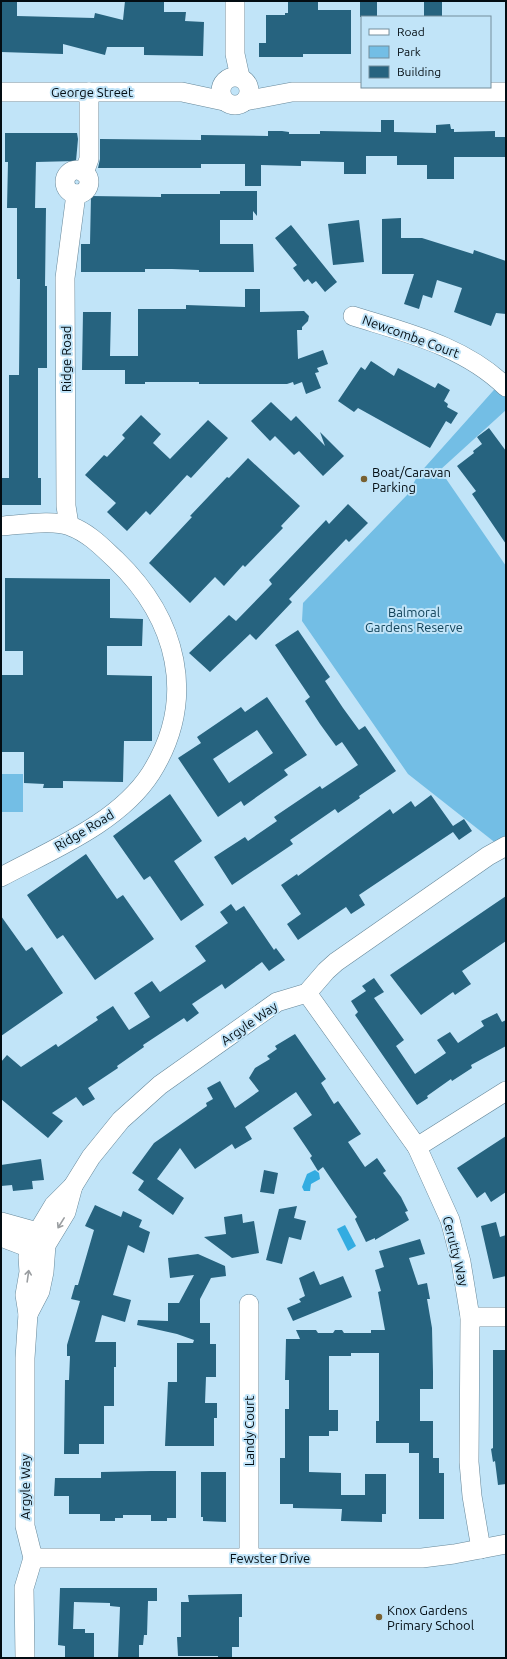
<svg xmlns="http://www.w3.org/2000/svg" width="507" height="1659" font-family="Ubuntu,sans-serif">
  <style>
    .green { fill: #73bee5 }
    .water { fill: #33ace1 }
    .building { fill: #26637f; fill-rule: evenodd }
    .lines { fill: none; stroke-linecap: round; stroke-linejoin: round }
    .minor-casing { stroke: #668799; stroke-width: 20 }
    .minor { stroke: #fff; stroke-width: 19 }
    .oneway { stroke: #9a9ea1 }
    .poi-dot { fill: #786031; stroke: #c1e4f8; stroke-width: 1.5 }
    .labels { text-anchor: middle; stroke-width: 4; stroke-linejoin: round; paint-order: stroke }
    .street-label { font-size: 13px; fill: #030d13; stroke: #c1e4f8 }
    .poi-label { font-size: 13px; fill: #030d13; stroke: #c1e4f8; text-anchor: start }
    .park-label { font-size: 13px; fill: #114258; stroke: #c1e4f8 }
  </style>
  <rect width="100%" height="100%" fill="#c1e4f8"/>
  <g class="green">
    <polygon points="501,382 506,387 506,410 440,470 506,566 506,846 502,848 408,774 302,621 303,603 407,495 418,475"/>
    <rect x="1" y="774" width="22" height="38"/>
  </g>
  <g class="water">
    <polygon points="315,1170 319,1173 320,1179 311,1184 310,1191 304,1191 302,1187 307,1174"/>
    <polygon points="345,1225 356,1246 348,1251 337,1229"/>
  </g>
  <g class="building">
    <polygon points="1,1 17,1 17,16 94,18 95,13 123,20 125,1 164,1 164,12 186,12 185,21 204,22 203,56 144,55 144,47 107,47 105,55 63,44 63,54 1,52"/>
    <polygon points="288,1 318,2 318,10 351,10 351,54 303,54 303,57 259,57 259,43 266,43 266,15 285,15 285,13 288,13"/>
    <rect x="360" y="1" width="17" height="16"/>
    <rect x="424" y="1" width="18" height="16"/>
    <polygon points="381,120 394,120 394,132 436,133 436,125 450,124 451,129 454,129 454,132 495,131 495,137 506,137 506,157 454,157 454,179 427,179 427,165 397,165 397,156 366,156 366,174 344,174 344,162 301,161 301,166 261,165 261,186 245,186 245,164 201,164 201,168 98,168 100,159 100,139 201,140 201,135 268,136 268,131 282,131 289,132 289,134 320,134 320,131 381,132"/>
    <polygon points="5,133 77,133 78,139 76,161 36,162 35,208 46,208 45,286 47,286 47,368 38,368 38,478 41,478 41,505 1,505 1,478 9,478 9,375 19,375 20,279 17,279 17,208 7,208 8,162 5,162"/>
    <polygon points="220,191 257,191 257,216 253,211 253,220 220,220 220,244 253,244 254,272 199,272 199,270 172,269 145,269 145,272 81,272 81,244 90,244 91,196 161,197 161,194 220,194"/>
    <polygon points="401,218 401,238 422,238 473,254 474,250 506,261 506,314 496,313 491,326 454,312 462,288 437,280 432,298 423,295 419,309 404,304 414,274 382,274 382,219"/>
    <polygon points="359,220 364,262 333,265 328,224"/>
    <polygon points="291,225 337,282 325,292 316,281 312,284 308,279 304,282 293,268 297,265 275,238"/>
    <polygon points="245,289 260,289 260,312 304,311 309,316 308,321 302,327 302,330 297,330 298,359 323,350 328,364 317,368 319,372 315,373 321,388 306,394 302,382 294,385 293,382 287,384 199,384 199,382 145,382 145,384 125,384 125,370 82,370 83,312 111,312 110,356 138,356 138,309 186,309 186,305 245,307"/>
    <polygon points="371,361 394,376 398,368 435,388 438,383 450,390 444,401 448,404 447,407 458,413 451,424 446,421 430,448 358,408 354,412 338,401 361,367 365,370"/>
    <polygon points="271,402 291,421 296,416 325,446 320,432 344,456 323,476 299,451 294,455 275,436 270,441 251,421"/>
    <polygon points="141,415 161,434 153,443 170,459 208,420 228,438 191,478 187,475 150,515 146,511 127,531 107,512 116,503 85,475 104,455 107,457 125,438 122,435"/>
    <polygon points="489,428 506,451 506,544 472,494 476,491 457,466 474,453 473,451 482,444 477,437"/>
    <polygon points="248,458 300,506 281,526 283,528 245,567 243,565 224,586 215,577 190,603 149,563 192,517 190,516 227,477 229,478"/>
    <polygon points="348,504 368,523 349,542 346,539 289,599 292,602 256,640 250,634 210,672 189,653 229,615 236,621 272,584 269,580 326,520 329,524"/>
    <polygon points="5,578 110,579 110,618 143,619 142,646 107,646 107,675 152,676 152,741 124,741 123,782 63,781 63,788 43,788 44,784 24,783 24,752 1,752 1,675 23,675 23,651 5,651"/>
    <polygon points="298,630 330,677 325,681 343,708 359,730 365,726 396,771 359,796 360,798 338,813 335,809 290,840 293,844 232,885 214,857 245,837 248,841 277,821 274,817 320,786 322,789 358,765 342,742 336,746 320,724 305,701 310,697 275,645"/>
    <path d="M267,697L307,755L284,770L288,775L265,791L244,806L241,801L218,817L178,758L201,743L197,737L241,707L245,712ZM257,730L273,753L229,783L213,759Z"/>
    <polygon points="170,794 202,841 174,861 204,905 181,921 150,876 144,880 113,836"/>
    <polygon points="431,795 453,826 464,819 472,831 459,840 453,832 359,895 365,905 351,914 346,907 298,940 287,924 301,914 281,885 297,874 298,876 390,809 393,814 411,801 415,807"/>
    <polygon points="86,854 117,899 123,895 154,939 95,980 63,935 57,939 27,895"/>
    <polygon points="506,896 506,941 462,971 471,984 455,995 453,992 421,1015 390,975"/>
    <polygon points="231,904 236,911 244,906 274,950 276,948 285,960 269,971 262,962 225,989 222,984 192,1004 199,1013 187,1022 184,1018 143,1045 144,1047 117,1066 118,1068 88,1088 95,1099 83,1106 76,1097 52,1113 63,1121 48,1138 1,1099 1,1062 7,1055 21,1067 56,1044 58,1047 98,1020 96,1017 113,1006 129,1030 150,1017 134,993 152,981 160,992 206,961 195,946 228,923 220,912"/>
    <polygon points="1,916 26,951 32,947 63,993 1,1036"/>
    <polygon points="374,978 384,992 374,998 404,1040 396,1046 415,1074 446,1053 437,1040 450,1032 458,1043 484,1026 481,1021 497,1013 502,1022 506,1020 506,1046 471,1065 472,1068 452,1081 451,1079 427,1096 428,1098 417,1105 355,1015 358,1012 351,1001 366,991 362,986"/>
    <polygon points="295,1034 326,1079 321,1083 334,1104 338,1101 361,1134 348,1142 365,1167 377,1158 386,1171 383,1173 401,1197 408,1211 405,1212 409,1220 375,1240 375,1238 366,1242 355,1219 357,1217 323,1167 318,1171 310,1158 312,1156 293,1128 312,1115 296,1092 245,1127 252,1139 235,1149 232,1144 195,1169 180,1148 157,1179 184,1198 173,1215 138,1190 144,1181 132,1173 154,1143 207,1106 206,1103 213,1099 207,1088 220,1081 235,1108 259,1091 249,1078 255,1068 270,1059 267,1056 277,1049 275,1046"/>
    <polygon points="506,1136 506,1192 491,1202 485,1192 477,1198 457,1168"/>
    <polygon points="41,1159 44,1180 32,1181 33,1189 13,1191 12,1185 1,1186 1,1165"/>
    <polygon points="264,1170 278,1173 274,1194 260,1192"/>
    <polygon points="95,1205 121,1217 123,1211 142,1220 139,1227 150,1232 144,1253 128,1245 113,1295 131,1300 125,1322 102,1315 95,1342 116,1342 116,1367 114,1367 114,1406 104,1406 104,1444 79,1444 79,1454 64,1454 65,1380 69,1380 70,1356 67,1356 67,1345 80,1301 71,1299 75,1285 78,1285 94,1230 85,1226"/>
    <polygon points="297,1206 294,1218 306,1221 301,1240 289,1237 282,1264 266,1260 279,1209"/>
    <polygon points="242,1214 243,1223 254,1221 259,1253 232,1258 204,1237 226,1234 224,1217"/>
    <polygon points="496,1222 500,1237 506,1235 506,1276 493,1279 481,1226"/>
    <polygon points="420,1239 425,1254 409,1258 418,1285 427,1283 430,1299 427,1299 432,1328 433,1372 433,1389 420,1389 420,1421 433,1421 433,1458 439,1458 439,1473 444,1473 444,1519 419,1519 419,1453 409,1453 409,1443 376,1443 376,1421 379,1421 379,1353 351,1353 351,1356 329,1356 329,1410 338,1410 338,1431 329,1431 329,1436 309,1436 309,1472 341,1473 341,1495 365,1495 365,1474 386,1474 386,1514 382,1514 382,1522 341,1521 342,1509 293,1508 293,1504 280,1504 280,1458 285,1458 285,1409 289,1409 289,1380 285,1380 286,1339 300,1339 296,1330 316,1330 318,1333 333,1333 335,1330 342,1330 344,1333 371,1333 371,1330 385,1330 378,1292 381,1291 375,1270 384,1267 379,1251"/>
    <polygon points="198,1254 225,1266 226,1276 211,1278 200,1299 200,1323 210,1323 210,1344 216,1344 216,1377 206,1377 205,1403 217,1403 217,1418 214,1418 214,1446 165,1446 168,1382 177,1382 177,1343 193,1343 194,1340 177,1334 137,1325 138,1320 168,1321 168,1303 179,1303 194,1275 170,1278 168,1258"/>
    <polygon points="314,1271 320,1285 343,1276 352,1297 293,1321 287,1308 301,1302 299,1299 305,1296 299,1278"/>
    <polygon points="493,1350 506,1350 506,1484 498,1485 495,1461 493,1462 491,1449 493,1448"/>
    <polygon points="151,1471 176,1471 176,1518 167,1518 167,1521 151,1521 151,1515 123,1515 123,1518 115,1518 115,1521 100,1521 100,1514 69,1514 69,1496 54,1496 55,1478 101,1478 101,1472"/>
    <polygon points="201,1472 226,1472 226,1522 203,1521 203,1517 201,1517"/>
    <polygon points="60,1588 157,1588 157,1601 148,1601 147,1635 144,1635 143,1645 139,1645 139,1658 118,1658 120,1607 110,1606 110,1603 74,1602 73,1629 85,1629 85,1633 94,1633 94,1658 65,1658 65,1646 58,1645"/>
    <polygon points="242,1594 242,1617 239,1617 239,1647 232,1647 232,1658 218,1658 218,1656 178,1656 177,1637 181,1637 181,1602 189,1602 188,1595"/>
  </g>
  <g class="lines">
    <defs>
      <g id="minor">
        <polyline points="235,1 235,54 240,77"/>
        <circle cx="235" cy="91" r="14"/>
        <polyline points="1,92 182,92 224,101"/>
        <polyline points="245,101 292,92 506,92"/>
        <circle cx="77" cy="182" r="12"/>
        <polyline points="84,173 89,159 89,92"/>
        <path d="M353,316C407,333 464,346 506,387"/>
        <polyline points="69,525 66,506 65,278 76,194"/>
        <path d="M1,526C20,525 53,519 70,526C89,533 102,547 116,560C177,619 198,698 151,773C119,823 51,850 1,877"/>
        <polyline points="307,993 417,1147 450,1220 461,1262 470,1317 469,1462 472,1496 481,1549"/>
        <polyline points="417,1147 506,1091"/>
        <polyline points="1,1222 37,1232 46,1245 30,1248 1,1237"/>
        <polyline points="28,1314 40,1291 44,1272 46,1245 66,1212 73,1186"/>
        <polyline points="470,1317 506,1317"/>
        <polyline points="33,1558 422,1558 454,1554 506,1544"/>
        <polyline points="249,1558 249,1304"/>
        <polyline points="25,1658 24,1588 33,1558 25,1526 25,1358 28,1314 25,1295 29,1272 28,1257 33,1240 54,1205 73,1186 91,1157 121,1120 140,1103 160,1085 277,1002 307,993 326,971 336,962 488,856 506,846"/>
      </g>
    </defs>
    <use href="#minor" class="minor-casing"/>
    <use href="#minor" class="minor"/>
  </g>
  <defs><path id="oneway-shaft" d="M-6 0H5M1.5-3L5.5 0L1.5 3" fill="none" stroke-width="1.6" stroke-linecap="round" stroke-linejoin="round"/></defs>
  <g class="oneway">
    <use href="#oneway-shaft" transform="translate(61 1223) rotate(122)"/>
    <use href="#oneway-shaft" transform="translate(28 1276) rotate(-82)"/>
  </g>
  <g class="poi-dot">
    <circle cx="364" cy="479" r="4"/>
    <circle cx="379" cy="1617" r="4"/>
  </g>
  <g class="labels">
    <g class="street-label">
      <text x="92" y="97">George Street</text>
      <text transform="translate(411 336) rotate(20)" y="5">Newcombe Court</text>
      <text transform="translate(66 359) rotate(-90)" y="5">Ridge Road</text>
      <text transform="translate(84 830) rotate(-31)" y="5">Ridge Road</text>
      <text transform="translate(249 1023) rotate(-35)" y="5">Argyle Way</text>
      <text transform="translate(456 1251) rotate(76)" y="5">Cerutty Way</text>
      <text transform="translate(249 1431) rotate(-90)" y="5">Landy Court</text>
      <text transform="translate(25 1487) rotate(-90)" y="5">Argyle Way</text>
      <text x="270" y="1563">Fewster Drive</text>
    </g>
    <g class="poi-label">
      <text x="372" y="477">Boat/Caravan<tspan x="372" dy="15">Parking</tspan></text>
      <text x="387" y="1615">Knox Gardens<tspan x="387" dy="15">Primary School</tspan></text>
    </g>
    <g class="park-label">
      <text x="414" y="617">Balmoral<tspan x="414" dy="15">Gardens Reserve</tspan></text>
    </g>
  </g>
  <rect width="507" height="1659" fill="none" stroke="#030d13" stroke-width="4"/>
  <rect x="361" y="16" width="130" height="72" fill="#c1e4f8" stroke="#758e9c"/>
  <rect x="369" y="29" width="20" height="6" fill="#ffffff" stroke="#758e9c"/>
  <text x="397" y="36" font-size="12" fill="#030d13">Road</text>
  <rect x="369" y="46" width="20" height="12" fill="#73bee5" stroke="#758e9c"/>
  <text x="397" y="56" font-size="12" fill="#030d13">Park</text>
  <rect x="369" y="66" width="20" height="12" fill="#26637f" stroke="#758e9c"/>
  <text x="397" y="76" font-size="12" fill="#030d13">Building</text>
</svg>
